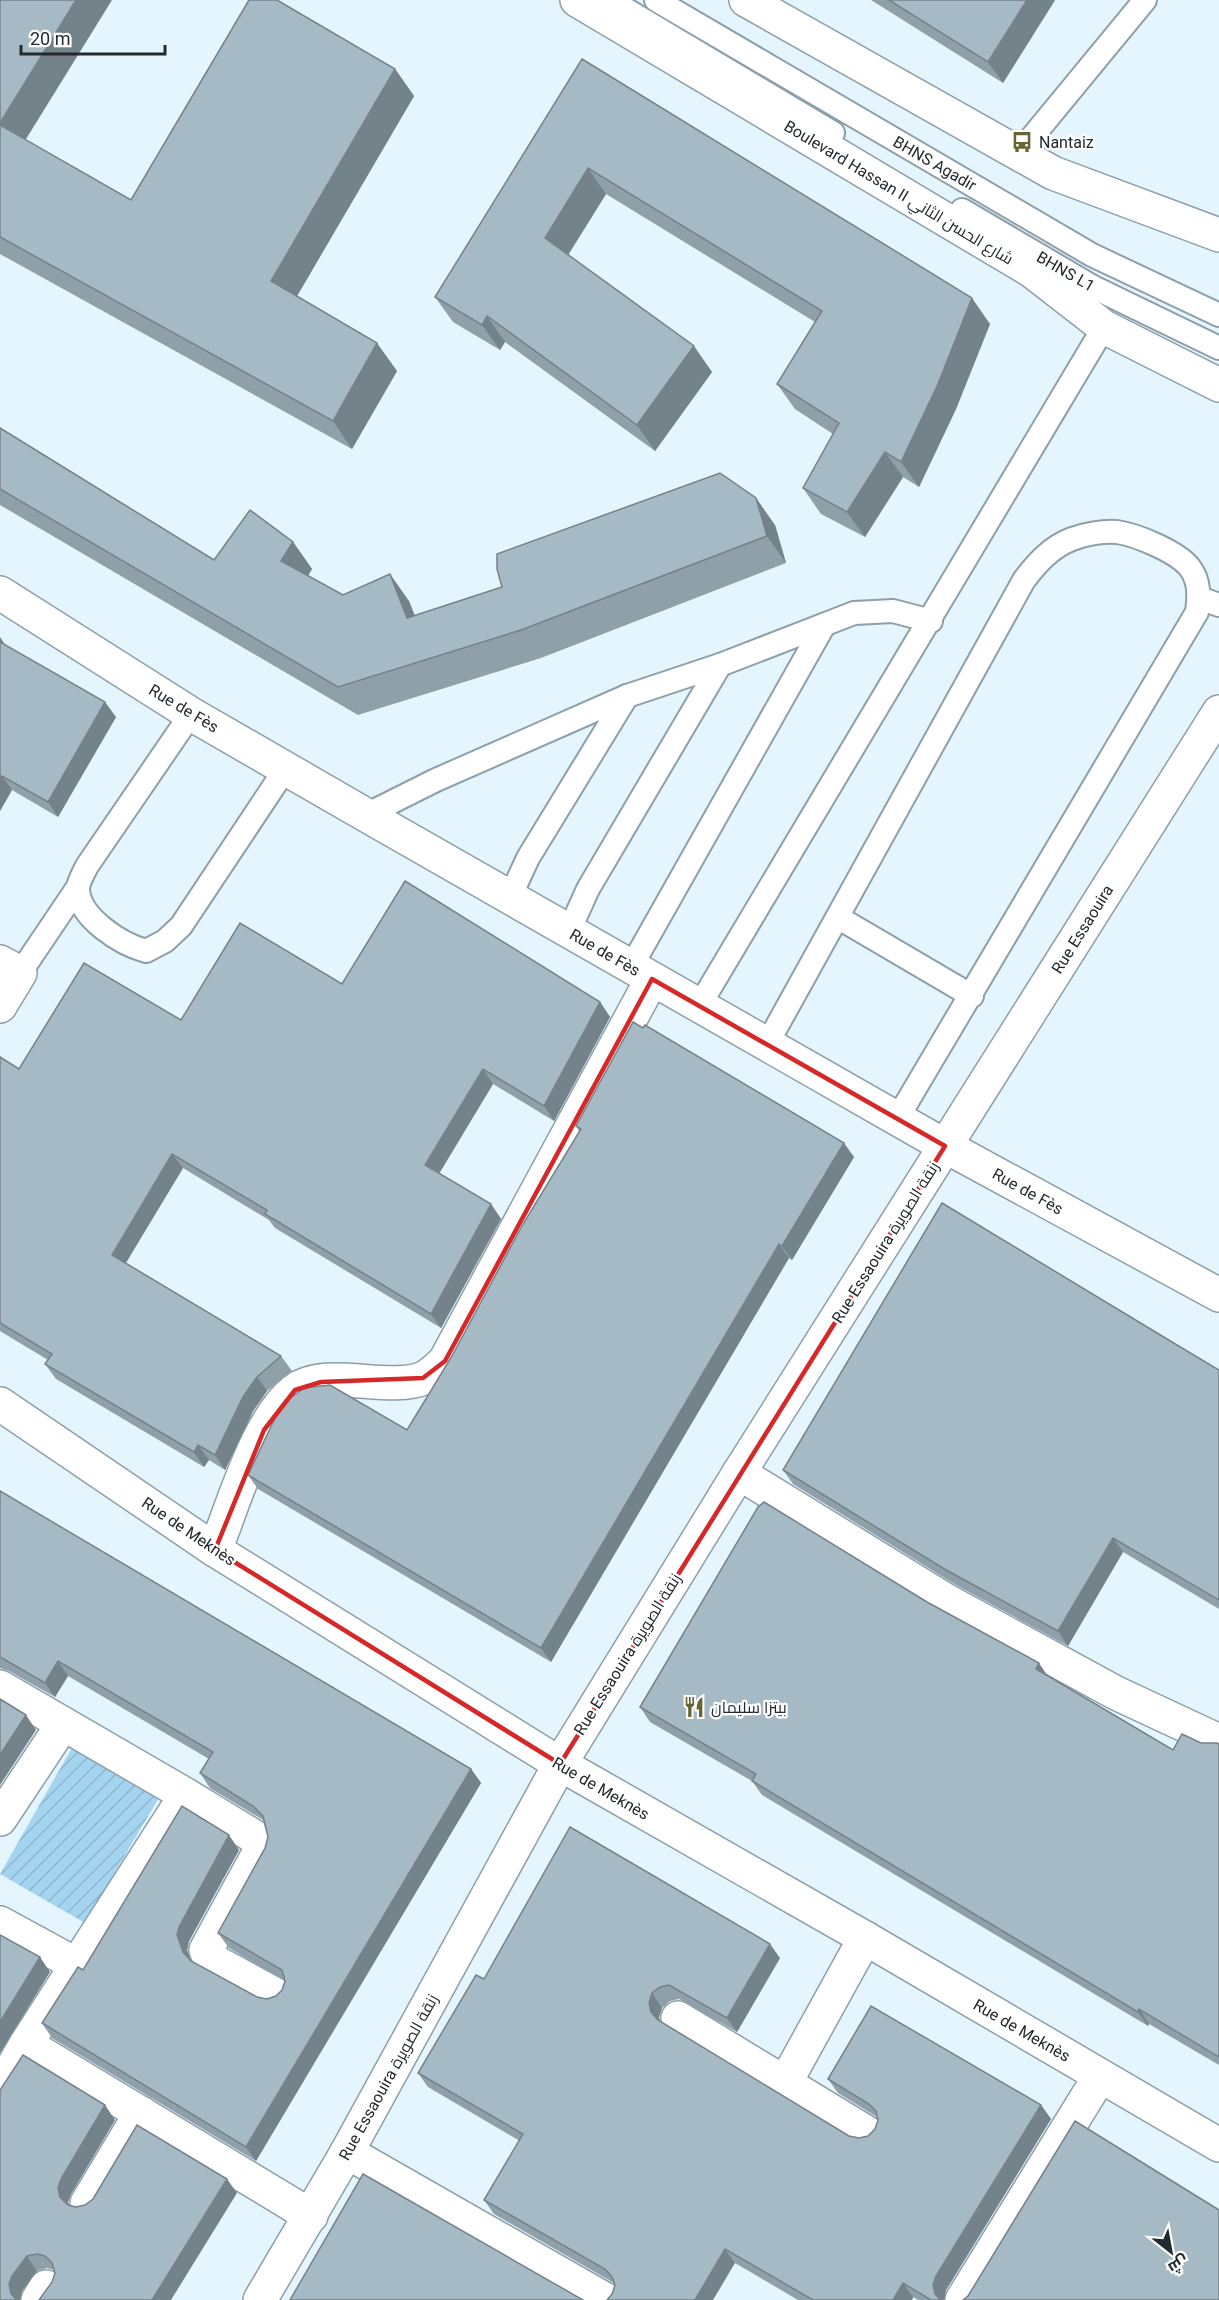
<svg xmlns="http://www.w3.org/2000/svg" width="1219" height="2300" font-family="Roboto,Cairo,sans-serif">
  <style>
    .garden { fill: url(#garden-furrows) }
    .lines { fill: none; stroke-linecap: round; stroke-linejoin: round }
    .service-casing { stroke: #8c9faa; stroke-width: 26 }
    .minor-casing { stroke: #8c9faa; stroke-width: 36 }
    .tertiary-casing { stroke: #8c9faa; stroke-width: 36 }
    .service { stroke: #fff; stroke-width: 22 }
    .minor { stroke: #fff; stroke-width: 33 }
    .tertiary { stroke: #fff; stroke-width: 33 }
    .wall { fill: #8fa0a9 }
    .shaded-wall { fill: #74828a }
    .building { fill: #a6bac5; stroke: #74828a; stroke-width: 1.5 }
    .marked { fill: none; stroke: #d62828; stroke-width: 4.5; stroke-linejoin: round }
    .labels { text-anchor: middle; stroke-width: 4.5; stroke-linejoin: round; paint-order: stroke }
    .poi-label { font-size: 16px; fill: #222a2e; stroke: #fff; text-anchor: start }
    .street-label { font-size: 16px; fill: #222a2e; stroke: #fff }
  </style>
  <defs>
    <pattern id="garden-furrows" width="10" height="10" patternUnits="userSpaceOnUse" patternTransform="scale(1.5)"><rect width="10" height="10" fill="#a4d4f0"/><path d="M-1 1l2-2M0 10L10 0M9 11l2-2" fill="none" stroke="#8db6ce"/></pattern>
  </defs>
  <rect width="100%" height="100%" fill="#e5f5fe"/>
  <polygon class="garden" points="73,1746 160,1796 85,1923 0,1874"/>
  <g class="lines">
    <defs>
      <g id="service">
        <polyline points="610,0 833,133"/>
        <polyline points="656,0 1092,255 1219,315"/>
        <polyline points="1019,153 1145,0"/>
        <polyline points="962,210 1093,287 1219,348"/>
        <polyline points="1199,598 1219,605"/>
        <path d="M191,714L87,866C84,872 78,882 78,889C79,918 121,944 146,951L165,941L181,926L286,768"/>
        <polyline points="366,815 436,780 627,696 720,665 854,613 893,611 931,621"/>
        <polyline points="510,897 528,858 627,696"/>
        <polyline points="839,918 972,996"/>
        <polyline points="569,931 588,889 720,665"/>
        <polyline points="631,967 824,625"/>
        <polyline points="20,973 78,887"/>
        <polyline points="699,1006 1104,327"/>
        <path d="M767,1044L1024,580C1037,563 1051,547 1072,539C1085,534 1103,531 1117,532C1137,535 1178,552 1190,568C1200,581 1199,597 1197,612L897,1119"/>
      </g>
      <g id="minor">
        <polyline points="0,962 20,973 0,1006"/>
        <polyline points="0,1404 215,1550 560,1764 865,1938 1219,2145"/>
        <polyline points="739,1473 947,1601 1116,1693 1219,1741"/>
        <path d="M215,1550C233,1506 257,1420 294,1391C325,1366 388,1393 424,1378C432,1374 439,1367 445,1361L652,979"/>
        <polyline points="0,1687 186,1795 26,2044 0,2089"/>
        <polyline points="186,1795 253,1836 258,1842 259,1853 206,1950 210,1959 276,1995"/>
        <polyline points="0,1819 63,1724"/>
        <polyline points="0,1923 77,1965"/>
        <polyline points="678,2018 869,2134"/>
        <polyline points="26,2044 311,2216"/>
        <polyline points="785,2083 865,1938"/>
        <polyline points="347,2152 606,2300"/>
        <polyline points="87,2203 141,2113"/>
        <polyline points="38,2300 46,2287"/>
        <polyline points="260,2300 347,2152 560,1764 739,1473 1219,712"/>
        <polyline points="962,2300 1100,2076"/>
      </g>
      <g id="tertiary">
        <polyline points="577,0 1032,271 1104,327 1219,385"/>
        <polyline points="746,0 1053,173 1219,235"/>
        <polyline points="0,593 191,714 366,815 945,1146 1219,1295"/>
      </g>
    </defs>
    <use href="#service" class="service-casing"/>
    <use href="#minor" class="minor-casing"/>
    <use href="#tertiary" class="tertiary-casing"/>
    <use href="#service" class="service"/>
    <use href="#minor" class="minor"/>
    <use href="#tertiary" class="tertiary"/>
  </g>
  <g class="wall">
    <polygon points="0,0 26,140 131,200 395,69 414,96 297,296 397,371 352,449 0,254"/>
    <polygon points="871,0 1055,0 1003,83"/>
    <polygon points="582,59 990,324 956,409 919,487 903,477 865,537 821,514 803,488 833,434 795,409 777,384 815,322 606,194 568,255 712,372 655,451 505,342 500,350 453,322 435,297"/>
    <polygon points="0,428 214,560 293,542 312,569 308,576 343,595 409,601 415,616 775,525 786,563 541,658 358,715 0,505"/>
    <polygon points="6,646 116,717 58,817 12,790 0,811"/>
    <polygon points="342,984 600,1002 610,1017 554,1121 493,1084 439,1174 491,1204 501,1219 441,1328 275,1228 269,1220 183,1168 126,1263 281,1356 292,1371 267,1391 253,1411 225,1470 209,1460 204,1467 56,1379 45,1364 48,1360 0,1331 0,1057 19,1069 181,1020"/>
    <polygon points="576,1126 854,1157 792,1260 789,1258 551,1662 258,1489 248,1475 407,1430 452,1356 579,1131"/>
    <polygon points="1167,1339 1219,1370 1219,1609 1123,1552 1068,1646 956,1585 793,1484 783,1470"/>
    <polygon points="0,1491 471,1769 481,1783 256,2161 52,2038 42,2023 83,1970 239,1850 189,1941 187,1950 191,1961 257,1997 267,1999 276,1996 282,1990 285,1981 229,1948 218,1933 265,1848 268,1837 263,1820 210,1788 200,1773 209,1759 68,1676 55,1697 9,1671 0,1668"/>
    <polygon points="927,1602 1173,1750 1201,1743 1219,1744 1219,2065 1149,2024 1148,2026 762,1795 752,1781 650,1722 640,1707"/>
    <polygon points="780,1958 737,2032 679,1999 670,2001 662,2008 659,2017 660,2021 849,2136 859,2138 868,2136 875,2129 878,2120 877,2117 838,2093 828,2079 1041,2105 1051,2119 946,2290 944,2300 918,2300 913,2297 912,2300 798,2300 735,2263 612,2294 615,2285 614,2283 494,2214 484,2200 520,2141 428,2087 418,2073 484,1979"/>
    <polygon points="0,2090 115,2120 71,2194 68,2202 69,2205 76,2207 237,2193 52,2282 55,2273 54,2270 47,2268 37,2271 22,2291 19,2299 0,2300"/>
  </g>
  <g class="shaded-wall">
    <polygon points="76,0 112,0 18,152 0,125 0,123"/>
    <polygon points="1027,0 1055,0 1003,83 988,62"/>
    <polygon points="395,69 414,96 290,308 271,281"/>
    <polygon points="588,168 606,194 563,263 545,238"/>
    <polygon points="972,298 990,324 956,409 919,487 901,462"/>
    <polygon points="487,316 505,342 500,350 482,325"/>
    <polygon points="377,343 397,371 352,449 333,421"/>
    <polygon points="694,346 712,372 655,451 637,425"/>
    <polygon points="885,452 903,477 865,537 847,512"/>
    <polygon points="756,498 775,525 786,563 767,536"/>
    <polygon points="293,542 312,569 300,588 281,561"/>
    <polygon points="390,574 409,601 426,646 407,618"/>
    <polygon points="0,637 10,652 0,644"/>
    <polygon points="105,702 116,717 58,817 48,802"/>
    <polygon points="2,776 12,790 0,811 0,779"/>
    <polygon points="600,1002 610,1017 554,1121 544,1106"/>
    <polygon points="483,1069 493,1084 435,1180 425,1165"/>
    <polygon points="844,1143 854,1157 792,1260 782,1246"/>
    <polygon points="172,1154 183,1168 122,1269 112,1255"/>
    <polygon points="491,1204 501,1219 441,1328 431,1314"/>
    <polygon points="779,1244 789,1258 551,1662 541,1648"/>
    <polygon points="257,1377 267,1391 253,1411 225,1470 215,1455 243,1397"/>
    <polygon points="198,1445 209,1460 204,1467 194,1452"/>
    <polygon points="1113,1538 1123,1552 1068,1646 1058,1631"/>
    <polygon points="58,1661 68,1676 55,1697 45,1683"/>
    <polygon points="1039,1663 1049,1678 1036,1669"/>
    <polygon points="26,1715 36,1730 0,1785 0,1755"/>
    <polygon points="471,1769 481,1783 256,2161 246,2147"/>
    <polygon points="229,1835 239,1850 189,1941 187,1950 193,1967 183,1952 177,1935 179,1927"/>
    <polygon points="770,1944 780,1958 737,2032 727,2018"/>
    <polygon points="40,1957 50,1972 0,2053 0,2022"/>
    <polygon points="652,1993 662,2008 659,2017 661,2026 651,2012 649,2003"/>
    <polygon points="1139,2009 1149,2024 1148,2026 1138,2012"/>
    <polygon points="105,2105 115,2120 71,2194 68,2202 70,2212 60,2197 58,2188 61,2179"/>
    <polygon points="1041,2105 1051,2119 946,2290 944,2300 939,2300 935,2294 933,2285 936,2276"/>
    <polygon points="227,2179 237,2193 171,2300 152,2300"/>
    <polygon points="725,2249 735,2263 713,2300 695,2300"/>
    <polygon points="27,2256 37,2271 22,2291 20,2300 15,2300 11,2294 9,2284 12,2276"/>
    <polygon points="903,2283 913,2297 912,2300 893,2300"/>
  </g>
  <g class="building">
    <polygon points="0,0 76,0 0,123"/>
    <polygon points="249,0 277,0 395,69 271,281 377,343 333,421 0,237 0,125 131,200"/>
    <polygon points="889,0 1027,0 988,62"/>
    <polygon points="582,59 972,298 938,384 901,462 885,452 847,512 803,488 839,423 777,384 822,311 588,168 545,238 694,346 637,425 487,316 482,325 435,297"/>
    <polygon points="0,428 214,560 250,510 293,542 281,561 343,595 390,574 407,618 502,587 497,569 497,554 720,473 756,498 767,536 521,630 338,687 0,489"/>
    <polygon points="0,642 105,702 48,802 2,776 0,779"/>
    <polygon points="405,881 600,1002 544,1106 483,1069 425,1165 491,1204 431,1314 265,1214 267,1210 172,1154 112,1255 281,1356 257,1377 243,1397 215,1455 198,1445 194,1452 45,1364 52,1354 0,1323 0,1057 19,1069 84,963 181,1020 240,923 342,984"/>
    <polygon points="633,1022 643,1028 645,1025 844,1143 782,1246 779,1244 541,1648 248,1475 275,1418 285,1402 304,1388 330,1385 407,1430 452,1356 523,1224 581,1129 576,1126"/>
    <polygon points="942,1203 1167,1339 1219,1370 1219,1600 1113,1538 1058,1631 946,1570 783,1470"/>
    <polygon points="0,1491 471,1769 246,2147 42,2023 78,1967 83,1970 182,1806 229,1835 179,1927 177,1935 183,1952 191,1961 257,1997 267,1999 276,1996 282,1990 285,1981 282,1970 218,1933 265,1848 268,1837 263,1816 253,1806 200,1773 213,1752 58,1661 45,1683 0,1657"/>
    <polygon points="764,1502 927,1602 1039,1663 1036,1669 1173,1750 1182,1734 1201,1743 1217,1743 1219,1744 1219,2057 1139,2009 1138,2012 752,1781 756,1774 640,1707 758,1507"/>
    <polygon points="0,1699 26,1715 0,1755"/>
    <polygon points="570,1827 770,1944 727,2018 669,1985 660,1987 652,1993 649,2003 651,2012 658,2020 849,2136 859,2138 868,2136 875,2129 878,2120 876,2111 869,2104 828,2079 871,2006 1041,2105 936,2276 933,2285 935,2294 941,2300 931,2300 903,2283 893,2300 813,2300 725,2249 695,2300 607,2300 612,2294 615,2285 612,2277 605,2269 484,2200 523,2134 418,2073 476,1975 484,1979"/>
    <polygon points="0,1935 40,1957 0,2022"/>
    <polygon points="23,2055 105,2105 61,2179 58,2188 60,2197 68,2205 76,2207 85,2205 93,2199 137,2125 227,2179 152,2300 39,2300 52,2282 55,2273 52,2263 45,2256 37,2254 27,2256 12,2276 9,2284 11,2294 17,2300 0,2300 0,2090"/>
    <polygon points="1075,2121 1219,2210 1219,2300 963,2300 968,2296"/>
    <polygon points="363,2174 583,2300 290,2300"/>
  </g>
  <path class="marked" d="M652,979L945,1146L560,1764L215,1550L264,1430L295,1390L321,1382L423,1378L445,1361Z"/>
  <defs>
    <symbol id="bus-bare" viewBox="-9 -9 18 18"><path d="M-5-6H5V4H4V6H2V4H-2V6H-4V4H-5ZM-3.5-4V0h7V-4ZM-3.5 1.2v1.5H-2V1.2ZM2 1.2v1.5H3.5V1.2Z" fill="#686532" stroke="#fff" stroke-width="2.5" paint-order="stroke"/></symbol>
    <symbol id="restaurant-bare" viewBox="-9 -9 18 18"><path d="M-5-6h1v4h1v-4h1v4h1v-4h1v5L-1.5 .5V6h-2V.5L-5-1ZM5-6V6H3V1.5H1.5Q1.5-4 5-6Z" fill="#686532" stroke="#fff" stroke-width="2.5" paint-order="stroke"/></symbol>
  </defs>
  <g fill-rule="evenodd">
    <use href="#bus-bare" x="1007" y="127" width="30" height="30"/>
    <use href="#restaurant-bare" x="679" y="1692" width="30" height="30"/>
  </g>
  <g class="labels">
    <g class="poi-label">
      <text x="1039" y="148">Nantaiz</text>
      <text x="711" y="1713">بيتزا سليمان</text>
    </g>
    <g class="street-label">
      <text transform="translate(935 163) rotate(30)" y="6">BHNS Agadir</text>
      <text transform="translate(899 192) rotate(31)" y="6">Boulevard Hassan II شارع الحسن الثاني</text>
      <text transform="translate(1066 271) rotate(30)" y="6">BHNS L1</text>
      <text transform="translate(184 708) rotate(31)" y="6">Rue de Fès</text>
      <text transform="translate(1082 929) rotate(-58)" y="6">Rue Essaouira</text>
      <text transform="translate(605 952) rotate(30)" y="6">Rue de Fès</text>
      <text transform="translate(1028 1191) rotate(29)" y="6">Rue de Fès</text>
      <text transform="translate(885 1242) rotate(-58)" y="6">Rue Essaouira زنقة الصويرة</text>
      <text transform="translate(189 1531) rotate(34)" y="6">Rue de Meknès</text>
      <text transform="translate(627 1654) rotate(-58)" y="6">Rue Essaouira زنقة الصويرة</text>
      <text transform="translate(601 1788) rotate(30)" y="6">Rue de Meknès</text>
      <text transform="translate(1022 2030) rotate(30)" y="6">Rue de Meknès</text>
      <text transform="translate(388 2077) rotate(-61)" y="6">Rue Essaouira زنقة الصويرة</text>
    </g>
  </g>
  <g transform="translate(1171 2252) rotate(149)" stroke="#ffffff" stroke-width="4.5" paint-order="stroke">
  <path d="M0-4.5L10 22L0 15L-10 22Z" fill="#222a2e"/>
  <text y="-9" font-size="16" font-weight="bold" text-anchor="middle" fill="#222a2e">ش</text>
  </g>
  <path d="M21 45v9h144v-9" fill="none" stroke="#222a2e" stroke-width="3"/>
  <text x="30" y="45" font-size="18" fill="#222a2e" stroke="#ffffff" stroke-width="4.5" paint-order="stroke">20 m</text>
</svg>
